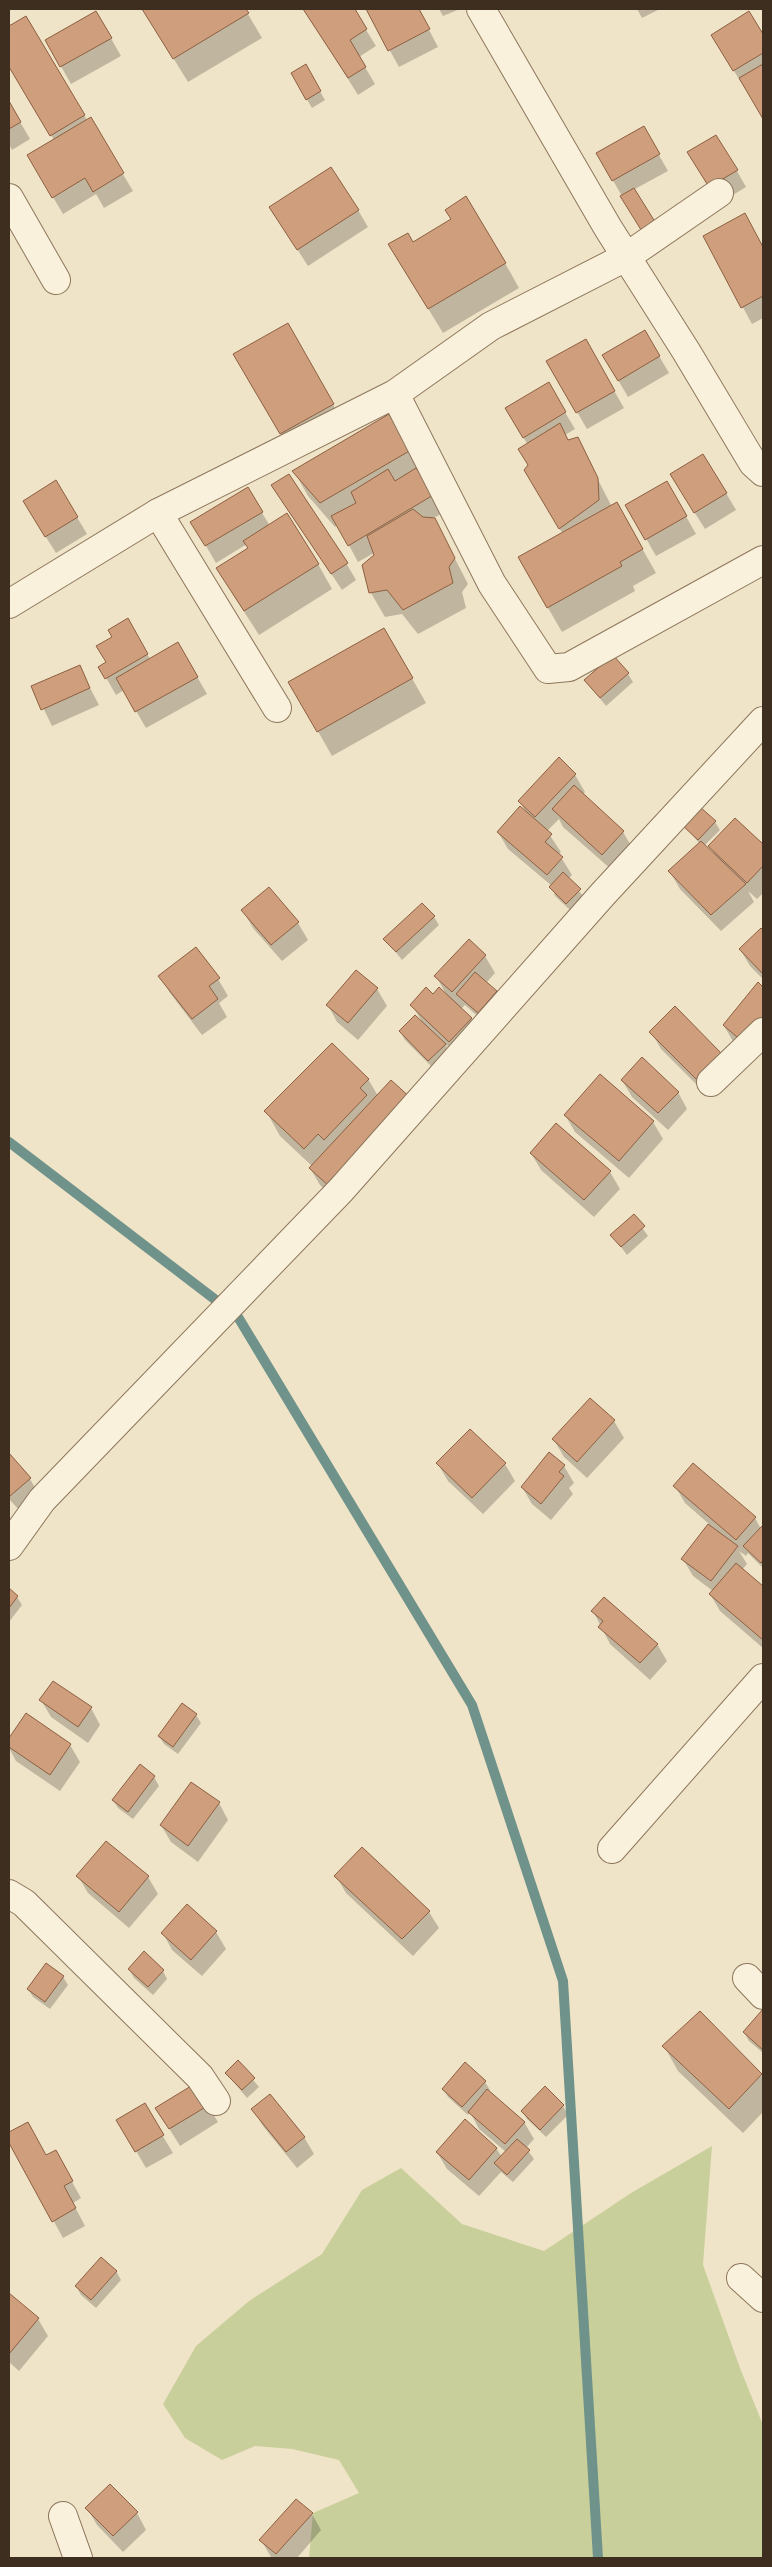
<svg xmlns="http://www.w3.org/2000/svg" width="772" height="2567" font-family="'Noto Serif',serif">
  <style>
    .green { fill: #c9cf9b }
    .shadow { fill: #0003 }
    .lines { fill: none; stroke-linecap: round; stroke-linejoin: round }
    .stream { stroke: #6f938a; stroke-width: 10 }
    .building { fill: #cf9f7d; stroke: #8d5f41 }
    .minor-casing { stroke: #8d765c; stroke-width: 30 }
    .minor { stroke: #faf1dc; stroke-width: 28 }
  </style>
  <rect width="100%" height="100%" fill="#f0e4c8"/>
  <polygon class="green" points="712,2146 703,2265 740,2368 763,2425 763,2558 309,2558 313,2513 359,2493 339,2460 292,2449 255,2446 222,2460 185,2438 163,2404 196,2346 249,2301 322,2254 362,2190 401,2168 462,2224 544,2251 631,2193"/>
  <g class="shadow">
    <polygon points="143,9 245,9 262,38 188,82"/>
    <polygon points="304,9 353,9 376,46 359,57 375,84 358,95"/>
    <polygon points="367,9 418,9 438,47 399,67"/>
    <polygon points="439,9 460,9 443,16"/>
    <polygon points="637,9 660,9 642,18"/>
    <polygon points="96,12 121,56 71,84 46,40"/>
    <polygon points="748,12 763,36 763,117 722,52"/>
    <polygon points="25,18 87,120 90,119 133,191 104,208 96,194 63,214 28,155 54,140 9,65 9,27"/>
    <polygon points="305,66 325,100 312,108 292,74"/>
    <polygon points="9,103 30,139 12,150 9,144"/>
    <polygon points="643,127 668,171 622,196 597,153"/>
    <polygon points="698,170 737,171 746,187 720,203"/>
    <polygon points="358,210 368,227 308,266 281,224"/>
    <polygon points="754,232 763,249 763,318 752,324 704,236"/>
    <polygon points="412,244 505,263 519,288 443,333 404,269"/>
    <polygon points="287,325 347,429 295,458 235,354"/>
    <polygon points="645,332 669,373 628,397 604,356"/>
    <polygon points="585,340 624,408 587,429 548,362"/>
    <polygon points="548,384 575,429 565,435 569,441 577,439 612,507 617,504 656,573 633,586 635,591 562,632 519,558 563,534 539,495 529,465 528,445 516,426"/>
    <polygon points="388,415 449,509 434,518 468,584 462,592 466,608 418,634 402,614 385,617 371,593 364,565 375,555 374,553 358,562 338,525 335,527 308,496 294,471"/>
    <polygon points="56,482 87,534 56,553 34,518"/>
    <polygon points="667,483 696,534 656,556 627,505"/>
    <polygon points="273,486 346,563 356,580 342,590"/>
    <polygon points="247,488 270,526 318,564 332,589 259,635 232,593 249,549 247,544 216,563 202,539"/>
    <polygon points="681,491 726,493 736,510 705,529"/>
    <polygon points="128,620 150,659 178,644 207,694 146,728 124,690 116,695 100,667 107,662 113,638"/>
    <polygon points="384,629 426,703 332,756 290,682"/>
    <polygon points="79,667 99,705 52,726 33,687"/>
    <polygon points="628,674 633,682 606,706 586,681"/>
    <polygon points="575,775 585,792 582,795 623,832 633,849 613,871 563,827 559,819 547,831 561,852 559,854 572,875 568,879 585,898 572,912 555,896 552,886 508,849 498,832 526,812 519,801"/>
    <polygon points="735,819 763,846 763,893 757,899 748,891 754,902 721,931 680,889 670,872 699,843 684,825 715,822 720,830 704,846 716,856 710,846"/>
    <polygon points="269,889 298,923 308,940 282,961 253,928 243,911"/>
    <polygon points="434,917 439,925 402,960 385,939"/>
    <polygon points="761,929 763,932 763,979 750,966 740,949"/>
    <polygon points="469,941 485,956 495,973 486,983 496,991 501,1000 483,1021 465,1005 461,1009 471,1018 481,1035 460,1058 445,1044 450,1053 434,1069 405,1040 400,1031 421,1020 412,1005 446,994 436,976"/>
    <polygon points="160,976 218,979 228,996 219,1003 227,1017 202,1035 170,993"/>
    <polygon points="758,984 763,988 763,1048 734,1043 724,1026"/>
    <polygon points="377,989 387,1006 358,1040 337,1022 328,1005"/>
    <polygon points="651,1032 731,1071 707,1095 661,1049"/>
    <polygon points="368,1079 378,1096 340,1203 320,1185 310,1168 312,1166 280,1136 266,1111"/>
    <polygon points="622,1080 678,1092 687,1109 668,1130 632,1097"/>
    <polygon points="565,1115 653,1122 663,1139 629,1178 575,1132"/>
    <polygon points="531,1153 610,1172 620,1189 594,1217 541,1170"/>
    <polygon points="634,1216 648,1236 627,1255 612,1235"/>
    <polygon points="590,1400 614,1421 624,1438 587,1478 564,1457 554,1440"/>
    <polygon points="9,1455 30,1479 40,1496 21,1512 9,1499"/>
    <polygon points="438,1464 505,1464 515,1481 483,1514 448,1481"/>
    <polygon points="564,1466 574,1483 569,1488 573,1494 551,1520 532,1504 522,1487"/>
    <polygon points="675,1486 755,1518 761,1529 763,1527 763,1568 748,1553 746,1556 739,1551 747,1564 742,1570 763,1588 763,1648 720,1611 710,1594 713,1591 693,1576 683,1559 709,1524 685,1503"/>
    <polygon points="9,1589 17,1597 22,1605 9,1622"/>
    <polygon points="593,1611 657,1644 667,1661 650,1680 610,1644"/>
    <polygon points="41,1700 91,1708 100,1725 88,1743 51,1717"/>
    <polygon points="27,1715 70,1745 80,1762 60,1791 16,1761 9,1748 9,1741"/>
    <polygon points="196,1715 201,1723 178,1754 164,1744 159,1736"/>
    <polygon points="140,1766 154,1777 159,1786 133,1819 118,1808 113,1800"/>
    <polygon points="219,1803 228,1820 198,1862 171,1842 161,1825"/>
    <polygon points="106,1843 148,1877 158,1894 129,1928 88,1893 78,1876"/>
    <polygon points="336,1876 429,1912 439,1928 413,1956 346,1893"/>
    <polygon points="187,1906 216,1932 226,1949 202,1976 172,1950 163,1933"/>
    <polygon points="129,1969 163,1971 167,1979 153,1995 134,1978"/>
    <polygon points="63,1977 68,1985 50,2009 33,1997 28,1989"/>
    <polygon points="763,2011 763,2053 749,2041 744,2032"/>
    <polygon points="664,2046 761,2075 763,2079 763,2112 743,2133 678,2071"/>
    <polygon points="238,2062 259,2087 247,2098 226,2073"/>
    <polygon points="485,2082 490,2090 488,2092 524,2122 534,2139 526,2148 534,2159 513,2182 501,2172 479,2196 447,2169 437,2152 496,2148 502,2157 506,2152 479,2129 470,2112 468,2115 448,2097 443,2089"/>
    <polygon points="545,2088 563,2106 568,2115 546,2137 527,2119 522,2111"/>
    <polygon points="144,2105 173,2153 146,2168 128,2137"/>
    <polygon points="208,2106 218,2122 180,2146 167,2125"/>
    <polygon points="253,2109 304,2137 314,2154 297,2168 263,2126"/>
    <polygon points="27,2124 46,2156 55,2151 81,2198 73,2203 85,2226 63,2238 9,2140 9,2134"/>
    <polygon points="116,2271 121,2280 96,2308 81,2295 76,2286"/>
    <polygon points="9,2294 38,2319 48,2336 19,2371 9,2362"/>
    <polygon points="87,2508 137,2513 146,2530 123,2552 97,2525"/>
    <polygon points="312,2514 321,2530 297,2558 271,2557 261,2540"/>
  </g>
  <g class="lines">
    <polyline class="stream" points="9,1142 238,1317 472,1705 563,1981 598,2558"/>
  </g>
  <g class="building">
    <polygon points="142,9 246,9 249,13 173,59"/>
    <polygon points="303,9 355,9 367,29 350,40 366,67 348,78"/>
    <polygon points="366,9 419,9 430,29 388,51"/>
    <polygon points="96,11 112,38 60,67 45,40"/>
    <polygon points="749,11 763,34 763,53 733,71 711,35"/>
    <polygon points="26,16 85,115 50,136 9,67 9,26"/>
    <polygon points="306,64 321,91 306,100 291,73"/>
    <polygon points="763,64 763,119 739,78"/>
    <polygon points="9,101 21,122 9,129"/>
    <polygon points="91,117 124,173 93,192 85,178 52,198 27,155"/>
    <polygon points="644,126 660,154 612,181 596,153"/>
    <polygon points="716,135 738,170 709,187 687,152"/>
    <polygon points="331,167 359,210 297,250 269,207"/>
    <polygon points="634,188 657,225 643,233 620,196"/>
    <polygon points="466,196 506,263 428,309 388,244 408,233 413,242 451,219 445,210"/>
    <polygon points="745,213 763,247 763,296 741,308 703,236"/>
    <polygon points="288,323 334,404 280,434 233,354"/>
    <polygon points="645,330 660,356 618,381 602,355"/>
    <polygon points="586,339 615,391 576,413 546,361"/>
    <polygon points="549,382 566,412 523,438 505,408"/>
    <polygon points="389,414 411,450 320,503 292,471"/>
    <polygon points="560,423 568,440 578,437 598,478 599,500 559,529 524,470 528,465 518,449"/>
    <polygon points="703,454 727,493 694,513 670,474"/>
    <polygon points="416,468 424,479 440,491 348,546 331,516 356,503 351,492 388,469 395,481"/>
    <polygon points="289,474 348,563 331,574 271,485"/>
    <polygon points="56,480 78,517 45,537 23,501"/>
    <polygon points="667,481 687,516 645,540 625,505"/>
    <polygon points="248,487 263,512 205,546 190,522"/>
    <polygon points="617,502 643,549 620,562 622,566 547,608 518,557"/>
    <polygon points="413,509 423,517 435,518 455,558 449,567 453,583 403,610 387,590 369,593 362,565 374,555 367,536"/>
    <polygon points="287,513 319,564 244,611 216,568 248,548 243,541"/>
    <polygon points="128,618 148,654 105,679 98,667 106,662 96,646 112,637 108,630"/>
    <polygon points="384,628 413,678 317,732 288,682"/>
    <polygon points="178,642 198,677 135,712 116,678"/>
    <polygon points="613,655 629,673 600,698 584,680"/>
    <polygon points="80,665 90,688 41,710 31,686"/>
    <polygon points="559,757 576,774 535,817 518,801"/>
    <polygon points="574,785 624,831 602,855 552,809"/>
    <polygon points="520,806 552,834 545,842 563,857 547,875 497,832"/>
    <polygon points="700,807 716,821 698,840 682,825"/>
    <polygon points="735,818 763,844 763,866 747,883 708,846"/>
    <polygon points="701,841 746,884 711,915 668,871"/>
    <polygon points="563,872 581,889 566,904 549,887"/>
    <polygon points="269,887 299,922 271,945 241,910"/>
    <polygon points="422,903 435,916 396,952 383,939"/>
    <polygon points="761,928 763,930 763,974 739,949"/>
    <polygon points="469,939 486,955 452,992 434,976"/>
    <polygon points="196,947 220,978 209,986 218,999 192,1019 158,976"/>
    <polygon points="356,970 378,988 348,1023 326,1005"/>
    <polygon points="475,972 497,991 478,1013 456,994"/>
    <polygon points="758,982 763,987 763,1019 744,1043 723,1025"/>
    <polygon points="426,987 433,994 439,987 472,1018 449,1042 410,1005"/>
    <polygon points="675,1006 722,1054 696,1079 649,1032"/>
    <polygon points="415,1015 446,1044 428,1061 399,1031"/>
    <polygon points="332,1043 369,1079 360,1088 367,1095 324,1140 318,1134 304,1149 264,1111"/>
    <polygon points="642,1057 679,1092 658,1113 621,1080"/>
    <polygon points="600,1074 654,1121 619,1161 564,1115"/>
    <polygon points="391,1080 412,1099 330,1187 309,1168"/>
    <polygon points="556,1123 611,1171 584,1200 530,1153"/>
    <polygon points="634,1214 645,1226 621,1247 610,1235"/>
    <polygon points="590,1398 615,1420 577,1462 552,1439"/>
    <polygon points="470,1429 506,1463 472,1498 436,1463"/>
    <polygon points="549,1452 565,1465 559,1472 564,1476 541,1504 521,1487"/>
    <polygon points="9,1453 31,1478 10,1496 9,1495"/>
    <polygon points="693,1463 756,1517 736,1540 673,1486"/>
    <polygon points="708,1524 738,1546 711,1581 681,1559"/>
    <polygon points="763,1525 763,1560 761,1563 743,1546"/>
    <polygon points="736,1563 763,1586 763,1640 709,1594"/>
    <polygon points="9,1588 18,1596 9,1608"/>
    <polygon points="604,1597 658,1644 640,1663 598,1627 603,1621 591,1611"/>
    <polygon points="53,1681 92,1707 78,1727 39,1700"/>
    <polygon points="182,1703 197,1714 173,1747 158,1736"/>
    <polygon points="26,1713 71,1744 50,1775 9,1747 9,1738"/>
    <polygon points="140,1764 155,1776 128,1812 112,1800"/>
    <polygon points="191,1782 220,1802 188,1846 160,1825"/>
    <polygon points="106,1841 149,1876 119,1912 76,1876"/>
    <polygon points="362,1847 430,1911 402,1939 334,1876"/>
    <polygon points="187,1904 217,1931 191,1960 161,1933"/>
    <polygon points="144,1951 164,1970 148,1987 128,1969"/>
    <polygon points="46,1963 64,1976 45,2002 27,1989"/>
    <polygon points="763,2009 763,2050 743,2032"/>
    <polygon points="700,2011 762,2074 729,2109 662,2046"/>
    <polygon points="238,2060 255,2078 242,2090 225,2073"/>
    <polygon points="465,2062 486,2081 462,2107 442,2089"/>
    <polygon points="196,2083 209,2105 169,2129 155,2108"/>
    <polygon points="545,2086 564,2105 540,2130 521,2111"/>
    <polygon points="487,2089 525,2122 505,2144 468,2112"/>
    <polygon points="270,2094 305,2137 286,2152 251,2109"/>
    <polygon points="145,2103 164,2135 135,2152 116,2120"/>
    <polygon points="465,2119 497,2148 469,2180 436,2152"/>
    <polygon points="28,2122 46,2155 56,2150 73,2181 64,2186 76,2208 52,2222 9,2143 9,2132"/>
    <polygon points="517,2139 530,2150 507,2175 494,2163"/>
    <polygon points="101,2257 117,2271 91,2300 75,2286"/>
    <polygon points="9,2293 39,2318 9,2354"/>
    <polygon points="110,2484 138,2512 113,2536 85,2508"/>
    <polygon points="296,2499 313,2513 276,2554 259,2540"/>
  </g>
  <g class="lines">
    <defs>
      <g id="minor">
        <polyline points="481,9 608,228 686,351 753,463 763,472"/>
        <polyline points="9,198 56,280"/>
        <polyline points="395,394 492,584 548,669 569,667 763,560"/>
        <polyline points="158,513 277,708"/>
        <polyline points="9,604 158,513 395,394 491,326 626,257 719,193"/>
        <polyline points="711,1082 763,1032"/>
        <polyline points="9,1546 42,1500 341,1190 603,894 763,721"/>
        <polyline points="612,1849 763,1678"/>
        <polyline points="9,1894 24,1903 200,2077 216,2101"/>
        <polyline points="747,1978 763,1995"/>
        <polyline points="741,2278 763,2298"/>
        <polyline points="63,2516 78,2558"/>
      </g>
    </defs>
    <use href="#minor" class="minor-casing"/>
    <use href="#minor" class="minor"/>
  </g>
  <rect width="772" height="2567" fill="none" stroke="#3d2e20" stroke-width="20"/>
</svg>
